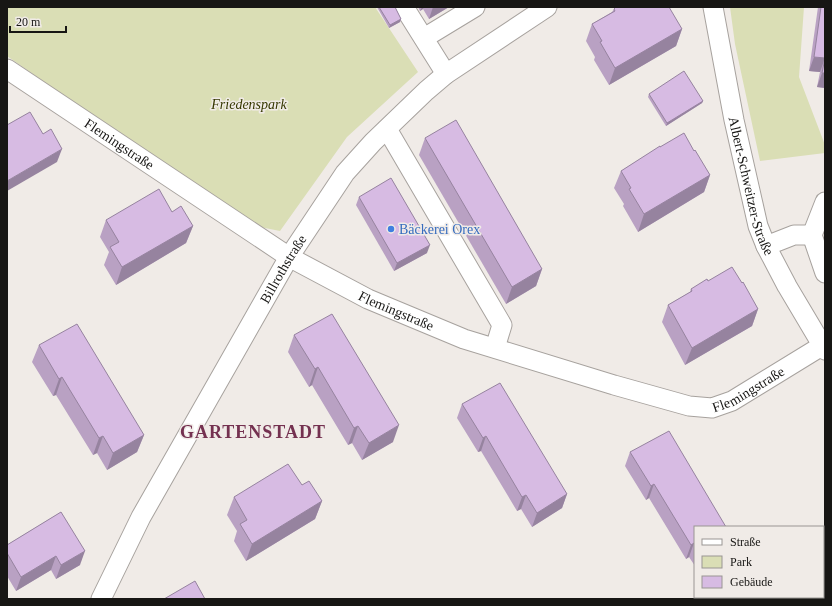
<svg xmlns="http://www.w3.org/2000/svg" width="832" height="606" font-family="'Times New Roman',serif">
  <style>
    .green { fill: #dadeb5 }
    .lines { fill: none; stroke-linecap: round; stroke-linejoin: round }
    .minor-casing { stroke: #a7a29e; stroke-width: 21 }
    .minor { stroke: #fff; stroke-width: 19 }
    .wall { fill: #b9a1c3 }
    .shaded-wall { fill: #96839f }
    .building { fill: #d7bbe3; stroke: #96839f }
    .shop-dot { fill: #3f7fe0; stroke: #f0ebe7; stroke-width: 1.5 }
    .labels { text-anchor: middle; stroke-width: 3; stroke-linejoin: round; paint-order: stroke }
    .park-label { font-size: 14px; font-style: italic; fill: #363800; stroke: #f0ebe7 }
    .street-label { font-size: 14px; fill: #171614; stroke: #f0ebe7 }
    .shop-label { font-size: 14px; fill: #366cbe; stroke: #f0ebe7; text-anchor: start }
    .district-label { font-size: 18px; font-weight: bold; letter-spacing: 1px; fill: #743150; stroke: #f0ebe7 }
  </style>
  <rect width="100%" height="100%" fill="#f0ebe7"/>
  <g class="green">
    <polygon points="7,7 375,7 418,72 347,137 280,231 260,227 163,165 7,56"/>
    <polygon points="730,7 804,7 799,77 825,145 825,153 760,161 735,44"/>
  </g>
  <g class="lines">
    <defs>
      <g id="minor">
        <polyline points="404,7 446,74"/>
        <path id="s1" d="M713,7L734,120L758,226L766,246L787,286L825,350"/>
        <polyline points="424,38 475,7"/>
        <path id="s2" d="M7,69L289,257L368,299L464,339L614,385L689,406L712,408L732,401L825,344"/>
        <polyline points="387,129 502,325 495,348"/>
        <polyline points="825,202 812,235 825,273"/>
        <polyline points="766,246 794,235 812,235"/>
        <path id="s3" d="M101,599L141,517L289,257L345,173L373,142L426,91L446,74L547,7"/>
      </g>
    </defs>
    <use href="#minor" class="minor-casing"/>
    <use href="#minor" class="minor"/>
  </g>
  <g class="wall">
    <polygon points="377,7 395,7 401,19 400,22 389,28"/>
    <polygon points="418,7 449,7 429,19 423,9 420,11"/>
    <polygon points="818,7 825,7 825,88 817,87 820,72 809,71"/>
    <polygon points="614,9 682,29 676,46 609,85 594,60 595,57 586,41 592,24 612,12"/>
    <polygon points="649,94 703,101 702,103 666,126 648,97"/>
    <polygon points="425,138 542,269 536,286 506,304 419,155"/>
    <polygon points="660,147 694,151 710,175 704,192 638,232 623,206 624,204 614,188 621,171"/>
    <polygon points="359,197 427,253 394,271 356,205"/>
    <polygon points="172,212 193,226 186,243 116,285 104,265 109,252 100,237 106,220"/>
    <polygon points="708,281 742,283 758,309 752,326 685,365 662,322 668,305 690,292 691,289"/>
    <polygon points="294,335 393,442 362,460 352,443 348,445 312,385 309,387 288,352"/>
    <polygon points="39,345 144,435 137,452 107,470 97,453 93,455 56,395 53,396 32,362"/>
    <polygon points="462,404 567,494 562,508 532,527 521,509 517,511 481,451 478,452 457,418"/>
    <polygon points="630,452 695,527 695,566 689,557 686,559 649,498 646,500 625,466"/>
    <polygon points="302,485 322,501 315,519 246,561 234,541 237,531 227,515 234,497"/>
    <polygon points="61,512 80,565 56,579 51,570 16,591 7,576 7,545"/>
    <polygon points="825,565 825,599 816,599 814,597 823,597 823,566"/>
  </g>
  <g class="shaded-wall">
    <polygon points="422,7 424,7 423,9 420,11"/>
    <polygon points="433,7 449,7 429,19"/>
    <polygon points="401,19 400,22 389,28 390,25"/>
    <polygon points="682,29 676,46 609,85 615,68"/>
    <polygon points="814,57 825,58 820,72 809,71"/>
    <polygon points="822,73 825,73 825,88 817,87"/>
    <polygon points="703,101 702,103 666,126 667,123"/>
    <polygon points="62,149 57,162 7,191 7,181"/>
    <polygon points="710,175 704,192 638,232 644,214"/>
    <polygon points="193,226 186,243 116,285 122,267"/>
    <polygon points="430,245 427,253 394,271 397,263"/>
    <polygon points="542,269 536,286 506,304 512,287"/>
    <polygon points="758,309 752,326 685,365 692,348"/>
    <polygon points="318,367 312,385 309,387 315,369"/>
    <polygon points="62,377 56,395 53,396 59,379"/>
    <polygon points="399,425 393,442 362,460 369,443"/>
    <polygon points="358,426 352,443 348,445 354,428"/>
    <polygon points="144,435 137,452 107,470 113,453"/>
    <polygon points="103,436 97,453 93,455 99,438"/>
    <polygon points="486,436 481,451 478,452 483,438"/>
    <polygon points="654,484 649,498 646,500 651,486"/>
    <polygon points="567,494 562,508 532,527 537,513"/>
    <polygon points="526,495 521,509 517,511 522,497"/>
    <polygon points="322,501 315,519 246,561 252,544"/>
    <polygon points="694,543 689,557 686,559 691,545"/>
    <polygon points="85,551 80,565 56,579 61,565"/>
    <polygon points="56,556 51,570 16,591 21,577"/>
  </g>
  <g class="building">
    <polygon points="379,7 395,7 401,19 390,25"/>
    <polygon points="616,7 669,7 682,29 615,68 600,42 602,41 592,24 615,11 614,9"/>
    <polygon points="821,7 825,7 825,73 822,73 825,58 814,57"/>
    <polygon points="684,71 703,101 667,123 649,94"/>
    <polygon points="30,112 43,134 51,129 62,149 7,181 7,125"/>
    <polygon points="456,120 542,269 512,287 425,138"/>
    <polygon points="684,133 694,151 695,150 710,175 644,214 629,189 631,188 621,171 660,146 660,147"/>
    <polygon points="391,178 430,245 397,263 359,197"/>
    <polygon points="159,189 172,212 181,206 193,226 122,267 110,247 119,242 106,220"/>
    <polygon points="732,267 742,283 743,282 758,309 692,348 668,305 692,291 691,289 707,279 708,281"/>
    <polygon points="332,314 399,425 369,443 358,426 354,428 318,367 315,369 294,335"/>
    <polygon points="77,324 144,435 113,453 103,436 99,438 62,377 59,379 39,345"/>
    <polygon points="500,383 567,494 537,513 526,495 522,497 486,436 483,438 462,404"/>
    <polygon points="669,431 726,527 695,527 695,544 694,543 691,545 654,484 651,486 630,452"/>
    <polygon points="288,464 302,485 309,481 322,501 252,544 240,524 247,520 234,497"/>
    <polygon points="61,512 85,551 61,565 56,556 21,577 7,553 7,545"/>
    <polygon points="825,565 825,592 823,589 823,566"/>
    <polygon points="195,581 205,599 164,599"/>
    <polygon points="825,595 825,599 820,599"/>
  </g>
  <circle class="shop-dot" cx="391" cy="229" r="4"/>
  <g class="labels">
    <g class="park-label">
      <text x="249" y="109">Friedenspark</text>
    </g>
    <g class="street-label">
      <text dy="5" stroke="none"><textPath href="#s2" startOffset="135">Flemingstraße</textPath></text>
      <text dy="5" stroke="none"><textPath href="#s1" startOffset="183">Albert-Schweitzer-Straße</textPath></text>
      <text dy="5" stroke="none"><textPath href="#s3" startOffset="377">Billrothstraße</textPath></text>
      <text dy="5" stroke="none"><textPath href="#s2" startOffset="459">Flemingstraße</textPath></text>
      <text dy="5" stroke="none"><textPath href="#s2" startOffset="831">Flemingstraße</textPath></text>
    </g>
    <g class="shop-label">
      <text x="399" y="234">Bäckerei Orex</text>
    </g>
    <g class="district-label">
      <text x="253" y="438">GARTENSTADT</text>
    </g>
  </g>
  <rect width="832" height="606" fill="none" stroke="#171614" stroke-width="16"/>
  <rect x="694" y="526" width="130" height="72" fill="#f0ebe7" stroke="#999693"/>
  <rect x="702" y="539" width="20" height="6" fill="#ffffff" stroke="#999693"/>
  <text x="730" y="546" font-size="12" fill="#171614">Straße</text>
  <rect x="702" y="556" width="20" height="12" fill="#dadeb5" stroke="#999693"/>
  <text x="730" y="566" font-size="12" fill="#171614">Park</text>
  <rect x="702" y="576" width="20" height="12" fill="#d7bbe3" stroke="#999693"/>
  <text x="730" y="586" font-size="12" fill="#171614">Gebäude</text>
  <path d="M10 26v6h56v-6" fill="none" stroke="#171614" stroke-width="2"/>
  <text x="16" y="26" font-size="12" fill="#171614" stroke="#f0ebe7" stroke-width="3" paint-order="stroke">20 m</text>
</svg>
